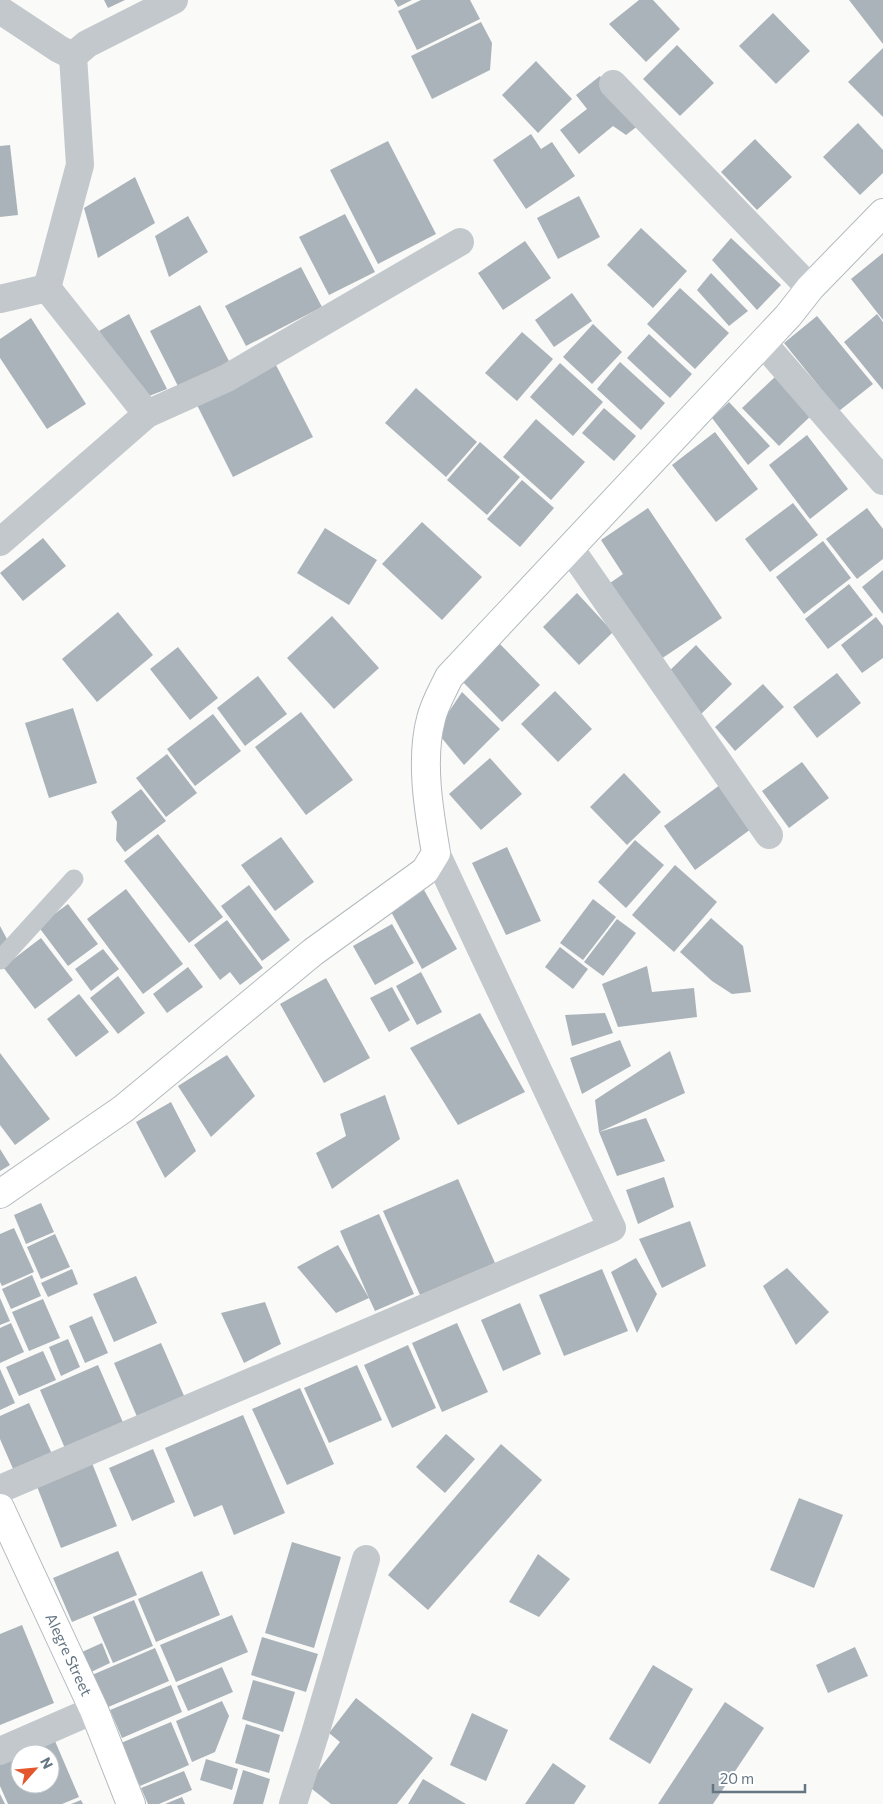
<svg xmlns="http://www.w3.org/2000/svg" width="883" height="1804" font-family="Commissioner,sans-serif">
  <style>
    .building { fill: #aab3b9 }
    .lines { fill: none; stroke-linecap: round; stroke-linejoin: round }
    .secondary-casing { stroke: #b3babf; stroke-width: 30 }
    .lane { stroke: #c3c8cc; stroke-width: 19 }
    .street { stroke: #c3c8cc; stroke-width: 28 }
    .secondary { stroke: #fff; stroke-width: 28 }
    .labels { text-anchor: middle; stroke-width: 5; stroke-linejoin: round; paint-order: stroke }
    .street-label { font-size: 15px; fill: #657683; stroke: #fff }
  </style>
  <rect width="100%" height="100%" fill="#fafaf8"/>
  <g class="building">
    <polygon points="104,0 125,0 108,8"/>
    <polygon points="394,0 412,0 398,7"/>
    <polygon points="421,0 470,0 480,19 417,50 398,11"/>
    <polygon points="639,0 653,0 680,29 646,62 609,24"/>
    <polygon points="849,0 883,0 883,44"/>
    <polygon points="773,13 810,51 776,84 739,46"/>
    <polygon points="481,22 492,43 490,70 432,99 411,56"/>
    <polygon points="677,45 714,83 680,116 643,79"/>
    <polygon points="883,48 883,117 848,82"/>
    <polygon points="536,61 572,99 538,133 502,95"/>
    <polygon points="600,76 639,125 626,135 613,126 579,154 560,130 587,109 576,95"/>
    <polygon points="858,123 883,150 883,173 860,195 823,157"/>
    <polygon points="531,134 541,149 552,142 575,176 526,209 493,160"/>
    <polygon points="755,139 792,177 757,210 721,172"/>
    <polygon points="388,141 436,234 378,264 330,170"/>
    <polygon points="10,145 18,215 0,217 0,146"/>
    <polygon points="135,177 155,223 98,258 84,208"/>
    <polygon points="579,196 600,237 558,259 537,218"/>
    <polygon points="345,214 375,272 329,295 299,237"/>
    <polygon points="188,216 208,252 169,277 155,236"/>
    <polygon points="641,228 687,271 653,308 607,265"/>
    <polygon points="731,238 781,285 757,310 712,260"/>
    <polygon points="525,241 551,278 503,310 478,273"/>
    <polygon points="883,253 883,320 851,279"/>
    <polygon points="301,267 322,307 246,346 225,306"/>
    <polygon points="711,273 748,311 729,326 697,290"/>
    <polygon points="680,288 729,333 695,369 647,324"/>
    <polygon points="572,293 592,321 554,347 535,320"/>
    <polygon points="200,305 231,365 180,390 150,331"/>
    <polygon points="129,314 167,389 144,398 99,331"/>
    <polygon points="877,314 883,322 883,390 844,342"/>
    <polygon points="817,316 873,384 839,411 784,343"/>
    <polygon points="31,318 86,404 47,429 0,358 0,339"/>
    <polygon points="593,324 622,352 592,384 563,357"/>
    <polygon points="522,332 553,359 517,401 485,373"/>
    <polygon points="649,334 692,374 670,398 627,358"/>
    <polygon points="620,362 665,403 641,430 597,389"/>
    <polygon points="560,363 603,402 573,436 530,397"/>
    <polygon points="276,365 313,437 233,477 197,405"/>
    <polygon points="777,375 814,413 779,446 742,408"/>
    <polygon points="416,388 477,442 446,477 385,423"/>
    <polygon points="729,402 770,446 748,465 712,418"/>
    <polygon points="604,408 636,436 614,461 582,433"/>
    <polygon points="536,419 585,462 551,500 503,457"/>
    <polygon points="715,432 758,489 716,522 672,465"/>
    <polygon points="807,435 848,489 810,519 769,465"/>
    <polygon points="480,442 520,477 487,515 447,480"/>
    <polygon points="522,480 554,508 520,547 487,519"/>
    <polygon points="793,503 818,535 770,572 745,539"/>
    <polygon points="648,508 722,618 661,659 610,583 623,574 601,540"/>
    <polygon points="867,508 883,529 883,559 857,579 826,539"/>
    <polygon points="422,522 482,577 442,620 382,564"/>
    <polygon points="325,528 377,560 349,605 297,573"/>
    <polygon points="43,538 66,566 23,601 0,573"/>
    <polygon points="823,541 851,578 804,614 776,577"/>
    <polygon points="883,570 883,614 862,587"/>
    <polygon points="849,584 873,615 828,649 805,619"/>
    <polygon points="577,593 613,632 579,665 543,627"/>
    <polygon points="118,612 153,655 97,702 62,659"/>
    <polygon points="332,616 379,668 334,709 287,658"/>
    <polygon points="876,617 883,626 883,658 862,673 841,645"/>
    <polygon points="498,642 540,685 502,722 460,679"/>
    <polygon points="696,645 732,684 698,717 661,679"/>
    <polygon points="178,647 218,698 190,720 150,669"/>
    <polygon points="837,673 861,703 817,738 793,707"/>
    <polygon points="258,676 287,714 245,746 217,708"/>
    <polygon points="763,684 784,707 735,751 715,727"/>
    <polygon points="555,691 592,729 558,762 521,724"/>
    <polygon points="462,692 500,729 464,765 436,731"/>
    <polygon points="73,708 97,783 49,798 25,723"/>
    <polygon points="301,712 353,780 306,815 255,747"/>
    <polygon points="213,714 241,751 195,786 167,749"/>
    <polygon points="167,754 197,793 166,817 136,778"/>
    <polygon points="490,758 522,794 481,830 449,794"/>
    <polygon points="802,762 829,798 789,828 762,791"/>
    <polygon points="624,773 661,812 627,845 590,807"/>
    <polygon points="720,785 751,829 695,870 664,826"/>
    <polygon points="141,789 166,821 125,852 116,840 117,822 111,812"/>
    <polygon points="158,834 223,917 189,943 124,861"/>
    <polygon points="281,837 314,882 275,911 241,865"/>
    <polygon points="635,840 664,865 626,908 598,882"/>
    <polygon points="507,847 541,921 506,935 472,863"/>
    <polygon points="675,865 717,902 674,952 632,915"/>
    <polygon points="249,885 290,940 262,961 221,906"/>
    <polygon points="126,889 183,964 143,994 87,919"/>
    <polygon points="424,890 457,949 422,969 389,908"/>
    <polygon points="593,899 616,917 583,960 560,943"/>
    <polygon points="68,904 98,944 68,966 38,926"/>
    <polygon points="711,918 743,946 751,992 732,994 712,981 680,952"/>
    <polygon points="617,919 636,933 603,976 584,962"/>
    <polygon points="227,920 263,968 240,985 230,972 220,980 194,945"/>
    <polygon points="392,924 414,963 375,985 353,946"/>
    <polygon points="0,926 8,941 0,949"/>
    <polygon points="41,938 73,980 35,1009 3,967"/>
    <polygon points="560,947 588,969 573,989 545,967"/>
    <polygon points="103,949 119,969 91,991 75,969"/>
    <polygon points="647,966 652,992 694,988 697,1017 618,1027 602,984"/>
    <polygon points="188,967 203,987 167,1013 153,994"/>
    <polygon points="421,972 442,1012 417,1025 396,986"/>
    <polygon points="118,976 145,1013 118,1034 90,998"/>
    <polygon points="326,978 370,1058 324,1083 280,1004"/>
    <polygon points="392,987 410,1020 389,1032 370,998"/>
    <polygon points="79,994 109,1032 76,1057 47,1019"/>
    <polygon points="480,1013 525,1092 458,1125 410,1048"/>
    <polygon points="605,1013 613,1033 572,1046 565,1015"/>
    <polygon points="620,1040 631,1066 582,1094 570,1058"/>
    <polygon points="670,1051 685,1093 599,1132 646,1118 665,1161 617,1176 599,1132 595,1100"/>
    <polygon points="0,1053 50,1119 15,1145 0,1125"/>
    <polygon points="227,1055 255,1096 211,1137 178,1086"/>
    <polygon points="385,1095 400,1139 332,1189 316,1153 346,1136 340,1114"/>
    <polygon points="171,1102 196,1151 165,1178 136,1122"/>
    <polygon points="0,1149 10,1165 0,1171"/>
    <polygon points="664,1177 674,1207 638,1224 626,1190"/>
    <polygon points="458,1179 495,1263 420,1295 383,1211"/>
    <polygon points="41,1203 54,1232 26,1244 14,1215"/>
    <polygon points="379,1214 414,1294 375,1311 369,1298 336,1313 297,1267 338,1245 369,1298 340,1231"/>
    <polygon points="690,1221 706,1266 662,1288 639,1239"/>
    <polygon points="14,1228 34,1272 2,1286 0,1282 0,1234"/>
    <polygon points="55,1234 70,1267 41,1279 27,1247"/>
    <polygon points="636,1258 657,1294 637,1333 611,1272"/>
    <polygon points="787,1268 829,1312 796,1345 763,1286"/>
    <polygon points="72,1269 78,1284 48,1297 41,1283"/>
    <polygon points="602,1269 628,1331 564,1356 539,1295"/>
    <polygon points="32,1275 41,1296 11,1309 2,1289"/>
    <polygon points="136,1276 157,1323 114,1342 93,1294"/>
    <polygon points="0,1298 10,1321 0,1325"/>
    <polygon points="43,1299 60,1338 29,1351 12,1312"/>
    <polygon points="265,1302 281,1344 244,1363 221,1313"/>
    <polygon points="520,1303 541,1354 503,1371 481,1320"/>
    <polygon points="92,1316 108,1353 85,1363 69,1326"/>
    <polygon points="11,1323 24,1352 0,1363 0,1328"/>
    <polygon points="457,1323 488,1392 442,1412 412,1343"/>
    <polygon points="68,1339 80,1367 61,1376 49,1347"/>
    <polygon points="161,1343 185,1398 138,1419 114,1363"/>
    <polygon points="408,1345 436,1408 392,1428 364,1365"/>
    <polygon points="43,1351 56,1380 19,1396 6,1367"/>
    <polygon points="98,1365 125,1427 67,1453 40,1390"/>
    <polygon points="357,1365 382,1420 329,1443 304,1388"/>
    <polygon points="0,1369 15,1403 0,1410"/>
    <polygon points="300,1388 334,1464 287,1485 252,1409"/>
    <polygon points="29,1403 52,1454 14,1471 0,1439 0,1416"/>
    <polygon points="243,1415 285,1513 234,1535 222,1505 194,1517 165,1448"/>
    <polygon points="446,1434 475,1459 445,1493 416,1467"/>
    <polygon points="501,1444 542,1480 428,1610 388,1575"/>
    <polygon points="153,1449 175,1502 132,1521 109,1468"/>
    <polygon points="92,1463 117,1526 61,1548 36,1484"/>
    <polygon points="799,1498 843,1515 814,1588 770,1570"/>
    <polygon points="292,1542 341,1557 314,1648 265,1633"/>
    <polygon points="118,1551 137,1595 72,1622 53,1578"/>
    <polygon points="538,1554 570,1579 539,1617 509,1602"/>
    <polygon points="202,1571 220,1615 156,1642 138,1599"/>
    <polygon points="134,1600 153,1646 113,1663 93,1617"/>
    <polygon points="232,1615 248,1652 176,1682 160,1645"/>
    <polygon points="22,1625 54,1703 0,1725 0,1634"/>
    <polygon points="262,1637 318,1654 306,1692 251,1675"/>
    <polygon points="102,1643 110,1663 91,1672 82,1652"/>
    <polygon points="855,1647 868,1676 828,1693 816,1665"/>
    <polygon points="155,1648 169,1681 106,1708 92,1675"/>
    <polygon points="653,1665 693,1689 650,1764 609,1739"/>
    <polygon points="222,1667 233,1692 188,1711 177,1686"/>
    <polygon points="253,1680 295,1692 283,1732 242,1719"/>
    <polygon points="171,1685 182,1712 122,1738 110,1710"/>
    <polygon points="356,1698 433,1758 397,1804 331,1804 307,1785 340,1742 329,1733"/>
    <polygon points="222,1701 229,1716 215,1752 192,1762 176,1721"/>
    <polygon points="725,1702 764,1728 713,1804 658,1804"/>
    <polygon points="472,1713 508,1730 486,1781 450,1765"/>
    <polygon points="171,1722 189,1765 140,1786 121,1743"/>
    <polygon points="246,1724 280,1735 269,1773 235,1763"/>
    <polygon points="55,1741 79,1797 62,1804 8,1804 0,1786 0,1765 20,1756 20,1784 50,1784 50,1754 26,1754"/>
    <polygon points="206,1759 238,1769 232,1790 200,1780"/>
    <polygon points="553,1763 586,1786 574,1804 525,1804"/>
    <polygon points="243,1770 270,1779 263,1804 233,1804"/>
    <polygon points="184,1771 192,1790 159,1804 148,1804 141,1788"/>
    <polygon points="423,1779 466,1804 408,1804"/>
    <polygon points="0,1794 5,1804 0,1804"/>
    <polygon points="182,1797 185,1804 165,1804"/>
    <polygon points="81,1800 83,1804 71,1804"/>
  </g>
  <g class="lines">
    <defs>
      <g id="secondary">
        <path d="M0,1194L123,1109L313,952L425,871L436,853C429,812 420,760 431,719C434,705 443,690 449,677L788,316L810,288L883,213"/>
        <path id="s1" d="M0,1508L94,1710L131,1804"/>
      </g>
    </defs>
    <use href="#secondary" class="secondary-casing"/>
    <polyline class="lane" points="0,960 74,879"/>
    <g class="street">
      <polyline points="0,10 59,49 73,56 87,44 174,0"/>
      <polyline points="613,84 810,288"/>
      <polyline points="47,288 80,165 73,56"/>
      <polyline points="0,299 47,288 147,414"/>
      <polyline points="763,343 883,481"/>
      <polyline points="0,542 147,414 227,378 460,242"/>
      <polyline points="570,548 769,835"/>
      <polyline points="0,1489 612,1228 436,853"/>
      <polyline points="0,1751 94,1710"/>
      <polyline points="293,1804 315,1734 366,1559"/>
    </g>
    <use href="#secondary" class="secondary"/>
  </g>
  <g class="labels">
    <g class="street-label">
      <text dy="5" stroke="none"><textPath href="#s1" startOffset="162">Alegre Street</textPath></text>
    </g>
  </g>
  <g transform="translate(35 1769) rotate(63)"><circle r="24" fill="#ffffff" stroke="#c1c8cd"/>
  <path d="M0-4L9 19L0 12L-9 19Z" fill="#e4572e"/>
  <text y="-8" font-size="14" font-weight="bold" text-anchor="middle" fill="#657683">N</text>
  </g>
  <path d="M713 1784v8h92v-8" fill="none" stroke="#657683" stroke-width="2.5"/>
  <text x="720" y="1784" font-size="15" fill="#657683" stroke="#ffffff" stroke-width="4" paint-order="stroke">20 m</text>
</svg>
